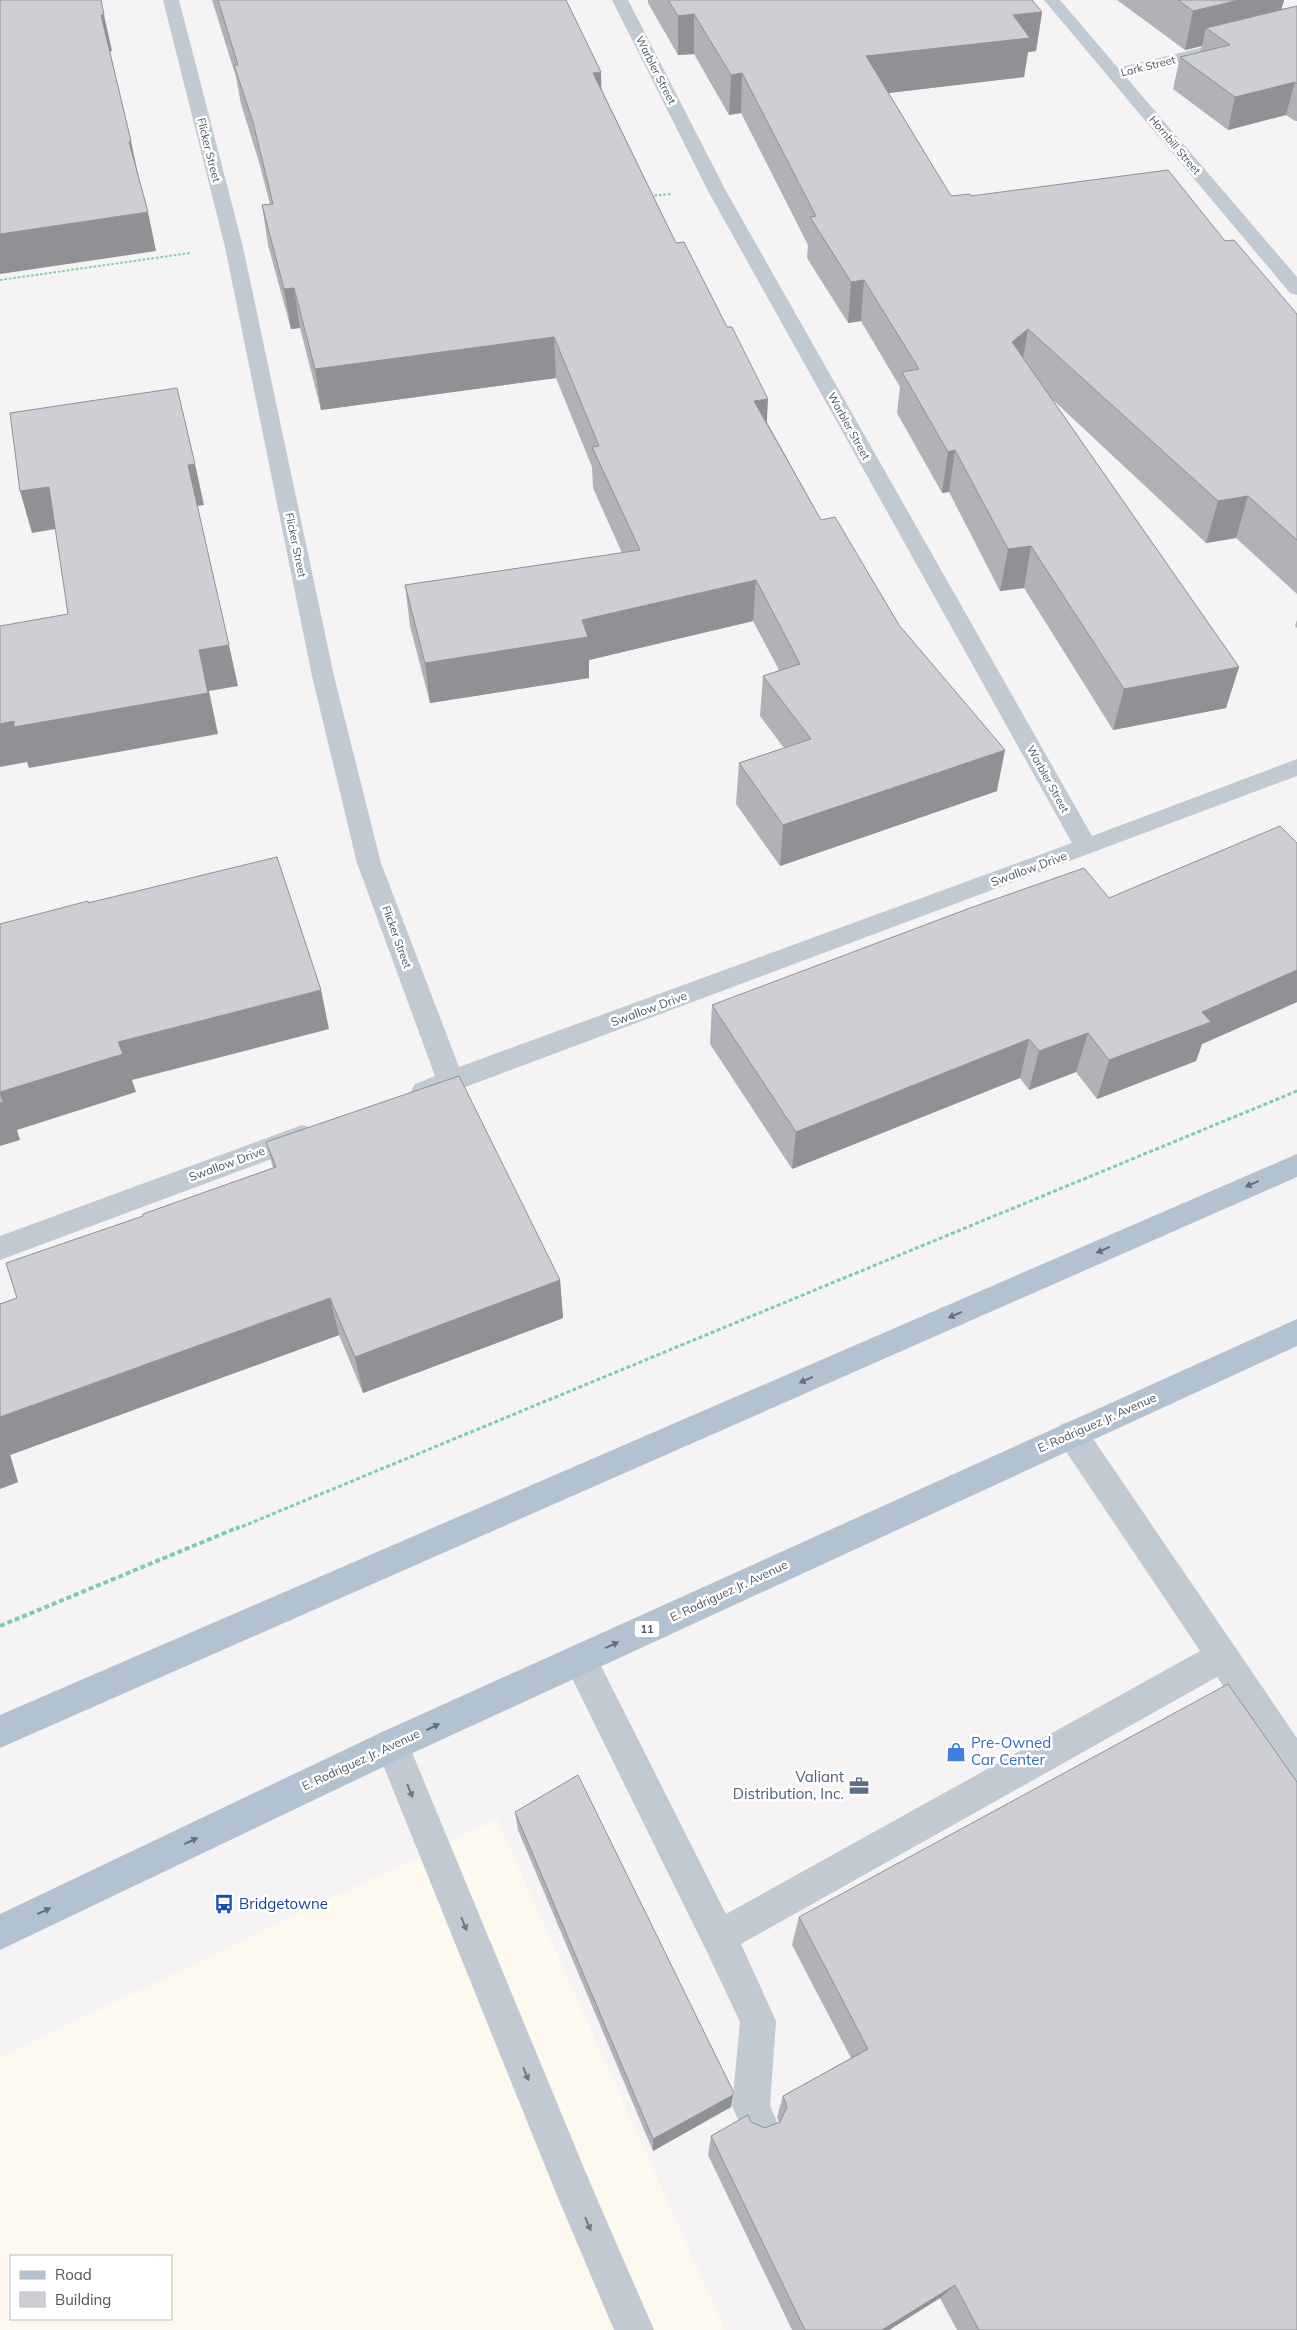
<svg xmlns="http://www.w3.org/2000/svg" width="1297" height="2330" font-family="Mulish,sans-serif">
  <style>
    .commercial { fill: #fdf9ef; fill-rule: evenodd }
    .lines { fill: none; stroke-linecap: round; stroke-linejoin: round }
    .path-far2 { stroke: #7ad0a6; stroke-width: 2; stroke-dasharray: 2.5 2; stroke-linecap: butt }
    .path-far1 { stroke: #7ad0a6; stroke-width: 3; stroke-dasharray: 4 2.5; stroke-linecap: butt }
    .path { stroke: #7ad0a6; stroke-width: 4; stroke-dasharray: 5 3; stroke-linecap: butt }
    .service { fill: #c1cad2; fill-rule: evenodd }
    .minor { fill: #c1cad2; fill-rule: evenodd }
    .primary { fill: #b3c2d1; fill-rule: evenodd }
    .wall { fill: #b0b2b7 }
    .shaded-wall { fill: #909195 }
    .building { fill: #cdcfd5; stroke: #909195 }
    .oneway { fill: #64717d }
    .oneway2 { fill: #6e7983 }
    .labels { text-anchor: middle; stroke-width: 5; stroke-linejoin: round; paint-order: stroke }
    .far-street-label { font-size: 11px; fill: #4a5661; stroke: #fff }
    .shield { fill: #fff; stroke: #808990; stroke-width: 1 }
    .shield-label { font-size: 11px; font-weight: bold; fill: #4a5661 }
    .street-label { font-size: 12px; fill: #4a5661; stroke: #fff }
    .near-shop-label { font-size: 15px; fill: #366cbe; stroke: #fff; text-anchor: start }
    .near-service-label { font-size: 15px; fill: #4e5e75; stroke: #fff; text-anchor: end }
    .near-transit-label { font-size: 15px; fill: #164399; stroke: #fff; text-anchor: start }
  </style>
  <rect width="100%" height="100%" fill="#f5f3f3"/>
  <path class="commercial" d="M497,1819L725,2330H0V2057ZM11,2256H171V2319H11Z"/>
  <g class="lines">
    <g class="path-far2">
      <polyline points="650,196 671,194"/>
      <polyline points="0,280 190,253"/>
    </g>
    <polyline class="path-far1" points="236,1529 1297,1091"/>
    <polyline class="path" points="0,1626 239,1527"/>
    <g class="service">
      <polygon points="1072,1421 1083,1424 1297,1738 1297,1784 1285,1779 1217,1677 741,1944 776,2021 770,2105 779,2127 773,2140 760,2146 747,2140 732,2106 740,2022 706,1950 568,1670 564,1659 568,1648 580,1643 592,1648 726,1914 1200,1651 1061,1444 1057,1434 1061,1424"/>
      <polygon points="392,1728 404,1733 591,2185 654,2330 614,2330 558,2198 375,1745 380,1733"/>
    </g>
    <g class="minor">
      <polygon points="163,0 179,0 243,247 334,676 381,863 459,1067 1072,843 708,191 612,0 628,0 726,191 1092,836 1297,759 1297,776 460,1089 424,1102 415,1098 411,1091 415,1084 435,1076 357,863 312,676 225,247"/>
      <polygon points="1044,0 1060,0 1118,68 1216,44 1222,46 1224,49 1222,52 1125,76 1297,277 1297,295 1290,293"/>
      <polygon points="302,1125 312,1128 316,1136 312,1144 0,1260 0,1236"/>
    </g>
    <g class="primary">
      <polygon points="1297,1154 1297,1177 0,1748 0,1715"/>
      <polygon points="1297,1319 1297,1346 404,1757 0,1950 0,1914 380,1733"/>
    </g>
  </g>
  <g class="wall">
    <polygon points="212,0 566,0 602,90 676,243 767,422 821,520 997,791 780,866 736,804 739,763 784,748 760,716 763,676 779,670 753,621 589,660 589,678 430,703 410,626 405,585 622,553 593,488 592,467 556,378 321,410 300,328 291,329 268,245 262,205 270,204 259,162 241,104 236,77"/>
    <polygon points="648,0 1032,0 1042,12 1036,51 1028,52 1024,77 888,93 951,196 971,196 1225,241 1297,314 1297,594 1236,538 1206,543 1052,399 1239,667 1226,708 1113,730 1024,588 1000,591 949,492 942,493 897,413 900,387 861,321 848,323 807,258 808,245 741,113 729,115 694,54 678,55 648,3"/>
    <polygon points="1117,0 1284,0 1281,9 1297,6 1297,121 1295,121 1286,115 1228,130 1173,89 1180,57 1200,52 1202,46 1185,50"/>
    <polygon points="1297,620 1297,628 1295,626"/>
    <polygon points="1297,843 1297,1002 1202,1044 1196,1061 1097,1099 1076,1072 1029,1090 1020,1078 792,1169 710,1044 712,1005 1109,898"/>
    <polygon points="266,1142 560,1280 563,1318 363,1393 339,1335 10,1455 18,1482 0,1489 17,1298 143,1216 273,1168"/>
    <polygon points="515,1812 733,2095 731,2107 653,2151 518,1830"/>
    <polygon points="799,1917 1297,2330 957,2330 940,2298 889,2330 792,2330 708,2155 711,2136 751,2122 765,2128 779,2122 777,2117 783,2096 851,2058 792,1945"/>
  </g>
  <g class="shaded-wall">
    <polygon points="1239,0 1284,0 1277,27 1206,28 1202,46 1185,50 1193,11"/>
    <polygon points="1042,12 1036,51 1028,52 1024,77 863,96 866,56 1013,15"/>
    <polygon points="694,14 694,54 678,55 678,16"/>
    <polygon points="101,15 104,15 112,51 109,52"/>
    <polygon points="601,72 602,111 593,73"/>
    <polygon points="742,73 741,113 729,115 731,75"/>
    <polygon points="1295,82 1286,115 1228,130 1235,97"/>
    <polygon points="131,141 139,179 137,179 129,142"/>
    <polygon points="148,212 156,251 0,274 0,234"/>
    <polygon points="864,280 861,321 848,323 851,282"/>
    <polygon points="294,288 300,328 291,329 284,289"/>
    <polygon points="1028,329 1021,370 1012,342"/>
    <polygon points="554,337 556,378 321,410 315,369"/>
    <polygon points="768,399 766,439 754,401"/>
    <polygon points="955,450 949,492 942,493 948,452"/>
    <polygon points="195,464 204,505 197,506 188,465"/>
    <polygon points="49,487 61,528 32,533 20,491"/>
    <polygon points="1248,496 1236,538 1206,543 1218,501"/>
    <polygon points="1031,546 1024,588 1000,591 1008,549"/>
    <polygon points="756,580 753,621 589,660 589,678 430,703 425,663 582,620"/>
    <polygon points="229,645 238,686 209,691 218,734 29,768 27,762 0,767 0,724 199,650"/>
    <polygon points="1239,667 1226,708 1113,730 1124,689"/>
    <polygon points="1005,750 997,791 780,866 783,825"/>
    <polygon points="1297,970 1297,1002 1202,1044 1196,1061 1097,1099 1109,1060 1202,1012"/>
    <polygon points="321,990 329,1029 132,1080 136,1092 17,1130 20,1140 0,1146 0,1092 118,1042"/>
    <polygon points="1088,1033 1076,1072 1029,1090 1039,1051"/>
    <polygon points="1029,1039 1020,1078 792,1169 796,1132"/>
    <polygon points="560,1280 563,1318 363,1393 355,1357"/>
    <polygon points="330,1298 339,1335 10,1455 18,1482 0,1489 0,1417"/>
    <polygon points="733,2095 731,2107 653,2151 653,2139"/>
    <polygon points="955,2285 940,2298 889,2330 882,2330"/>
  </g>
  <g class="building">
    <polygon points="0,0 101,0 104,15 101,15 131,141 129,142 148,212 0,234"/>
    <polygon points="218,0 566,0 601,72 593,73 676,243 684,242 727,327 732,327 768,399 754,401 821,520 835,517 899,625 1005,750 783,825 739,763 811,739 763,676 800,664 756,580 582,620 588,637 425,663 405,585 640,550 592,447 599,446 554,337 315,369 294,288 284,289 262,205 273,204 253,122 234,65 238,65"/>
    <polygon points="668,0 1032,0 1042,12 1013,15 1030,38 866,56 951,196 970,194 971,196 1168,170 1225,241 1234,240 1297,314 1297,540 1248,496 1218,501 1028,329 1012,342 1239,667 1124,689 1031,546 1008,549 955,450 948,452 902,372 919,369 864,280 851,282 810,217 816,216 742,73 731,75 694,14 678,16"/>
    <polygon points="1178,0 1239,0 1193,11"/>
    <polygon points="1297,6 1297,84 1295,82 1235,97 1180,57 1230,45 1206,28"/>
    <polygon points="177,388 195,464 188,465 229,645 199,650 208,693 14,727 14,721 0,724 0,626 68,614 49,487 20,491 10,413"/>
    <polygon points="1280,826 1297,843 1297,970 1202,1012 1211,1022 1109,1060 1088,1033 1039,1051 1029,1039 796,1132 712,1005 970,908 1084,868 1109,898"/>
    <polygon points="277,857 321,990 118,1042 123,1054 0,1092 3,1102 0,1103 0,924 88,901 88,903"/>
    <polygon points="459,1076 560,1280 355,1357 330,1298 0,1417 0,1304 17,1298 6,1263 143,1216 143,1214 276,1167 266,1142"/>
    <polygon points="1228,1684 1297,1782 1297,2330 979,2330 955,2285 882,2330 805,2330 711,2136 748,2115 751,2122 765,2128 780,2122 787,2107 783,2096 868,2049 799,1917"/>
    <polygon points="578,1775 733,2091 733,2095 653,2139 515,1812"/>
  </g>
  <defs><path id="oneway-solid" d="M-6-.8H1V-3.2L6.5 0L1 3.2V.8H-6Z" transform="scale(1.25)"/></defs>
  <g class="oneway">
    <use href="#oneway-solid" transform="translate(1252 1184) rotate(156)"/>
    <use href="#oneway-solid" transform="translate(1103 1250) rotate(156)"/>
    <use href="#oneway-solid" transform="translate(955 1315) rotate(156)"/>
    <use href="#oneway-solid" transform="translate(806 1380) rotate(156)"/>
    <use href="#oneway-solid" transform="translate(612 1645) rotate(-25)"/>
    <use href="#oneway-solid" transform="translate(433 1727) rotate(-25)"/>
    <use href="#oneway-solid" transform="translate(191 1841) rotate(-25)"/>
    <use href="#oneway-solid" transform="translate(44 1911) rotate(-25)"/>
  </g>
  <g class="oneway2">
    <use href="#oneway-solid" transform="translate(410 1791) rotate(68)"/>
    <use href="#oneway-solid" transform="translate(464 1924) rotate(68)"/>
    <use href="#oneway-solid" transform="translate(526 2074) rotate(68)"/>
    <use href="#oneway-solid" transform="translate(588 2224) rotate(67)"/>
  </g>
  <defs>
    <symbol id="shop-bare" viewBox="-9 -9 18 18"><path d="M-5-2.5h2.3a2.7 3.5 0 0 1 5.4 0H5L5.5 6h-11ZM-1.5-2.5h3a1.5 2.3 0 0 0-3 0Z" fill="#3f7fe0" stroke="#fff" stroke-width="2.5" paint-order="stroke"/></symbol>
    <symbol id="office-bare" viewBox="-9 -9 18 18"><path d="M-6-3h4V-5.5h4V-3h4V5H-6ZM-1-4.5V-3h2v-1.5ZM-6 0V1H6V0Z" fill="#5c6f8a" stroke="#fff" stroke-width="2.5" paint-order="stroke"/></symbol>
    <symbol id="bus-bare" viewBox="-9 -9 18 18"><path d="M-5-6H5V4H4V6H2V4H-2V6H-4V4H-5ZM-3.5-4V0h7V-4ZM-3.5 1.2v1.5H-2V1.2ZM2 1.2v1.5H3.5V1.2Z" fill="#1a4fb4" stroke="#fff" stroke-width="2.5" paint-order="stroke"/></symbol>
  </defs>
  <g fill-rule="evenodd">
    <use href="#shop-bare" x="942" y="1738" width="28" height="28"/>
    <use href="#office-bare" x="845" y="1772" width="28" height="28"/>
    <use href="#bus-bare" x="210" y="1890" width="28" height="28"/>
  </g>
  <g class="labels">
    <g class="far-street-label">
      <text transform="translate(1148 66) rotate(-14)" y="4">Lark Street</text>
      <text transform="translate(656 70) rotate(63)" y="4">Warbler Street</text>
      <text transform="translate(1175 145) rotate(50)" y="4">Hornbill Street</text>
      <text transform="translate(209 150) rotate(76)" y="4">Flicker Street</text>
      <text transform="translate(849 426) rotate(61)" y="4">Warbler Street</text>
      <text transform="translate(296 545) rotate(78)" y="4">Flicker Street</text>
      <text transform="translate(1048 779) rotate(61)" y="4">Warbler Street</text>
      <text transform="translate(397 937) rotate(70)" y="4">Flicker Street</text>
    </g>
    <rect class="shield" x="634.5" y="1620.5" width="25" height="17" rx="4"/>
    <g class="shield-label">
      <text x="647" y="1633">11</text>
    </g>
    <g class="street-label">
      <text transform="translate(1029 869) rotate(-20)" y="4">Swallow Drive</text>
      <text transform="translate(649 1009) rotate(-20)" y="4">Swallow Drive</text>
      <text transform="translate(227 1164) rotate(-20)" y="4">Swallow Drive</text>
      <text transform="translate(1097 1423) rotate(-24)" y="4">E. Rodriguez Jr. Avenue</text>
      <text transform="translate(729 1591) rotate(-25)" y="4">E. Rodriguez Jr. Avenue</text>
      <text transform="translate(361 1760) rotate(-25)" y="4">E. Rodriguez Jr. Avenue</text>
    </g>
    <g class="near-shop-label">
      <text x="971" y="1748">Pre-Owned<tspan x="971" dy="17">Car Center</tspan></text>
    </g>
    <g class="near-service-label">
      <text x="844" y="1782">Valiant<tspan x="844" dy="17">Distribution, Inc.</tspan></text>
    </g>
    <g class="near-transit-label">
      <text x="239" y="1909">Bridgetowne</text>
    </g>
  </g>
  <rect x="10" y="2255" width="162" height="65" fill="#ffffff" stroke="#b7bbc0"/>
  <rect x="20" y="2271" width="25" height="8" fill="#b3c2d1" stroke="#b7bbc0"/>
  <text x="55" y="2280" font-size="15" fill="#4a5661">Road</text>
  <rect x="20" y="2292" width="25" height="15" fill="#cdcfd5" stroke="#b7bbc0"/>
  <text x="55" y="2305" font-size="15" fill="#4a5661">Building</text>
</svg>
